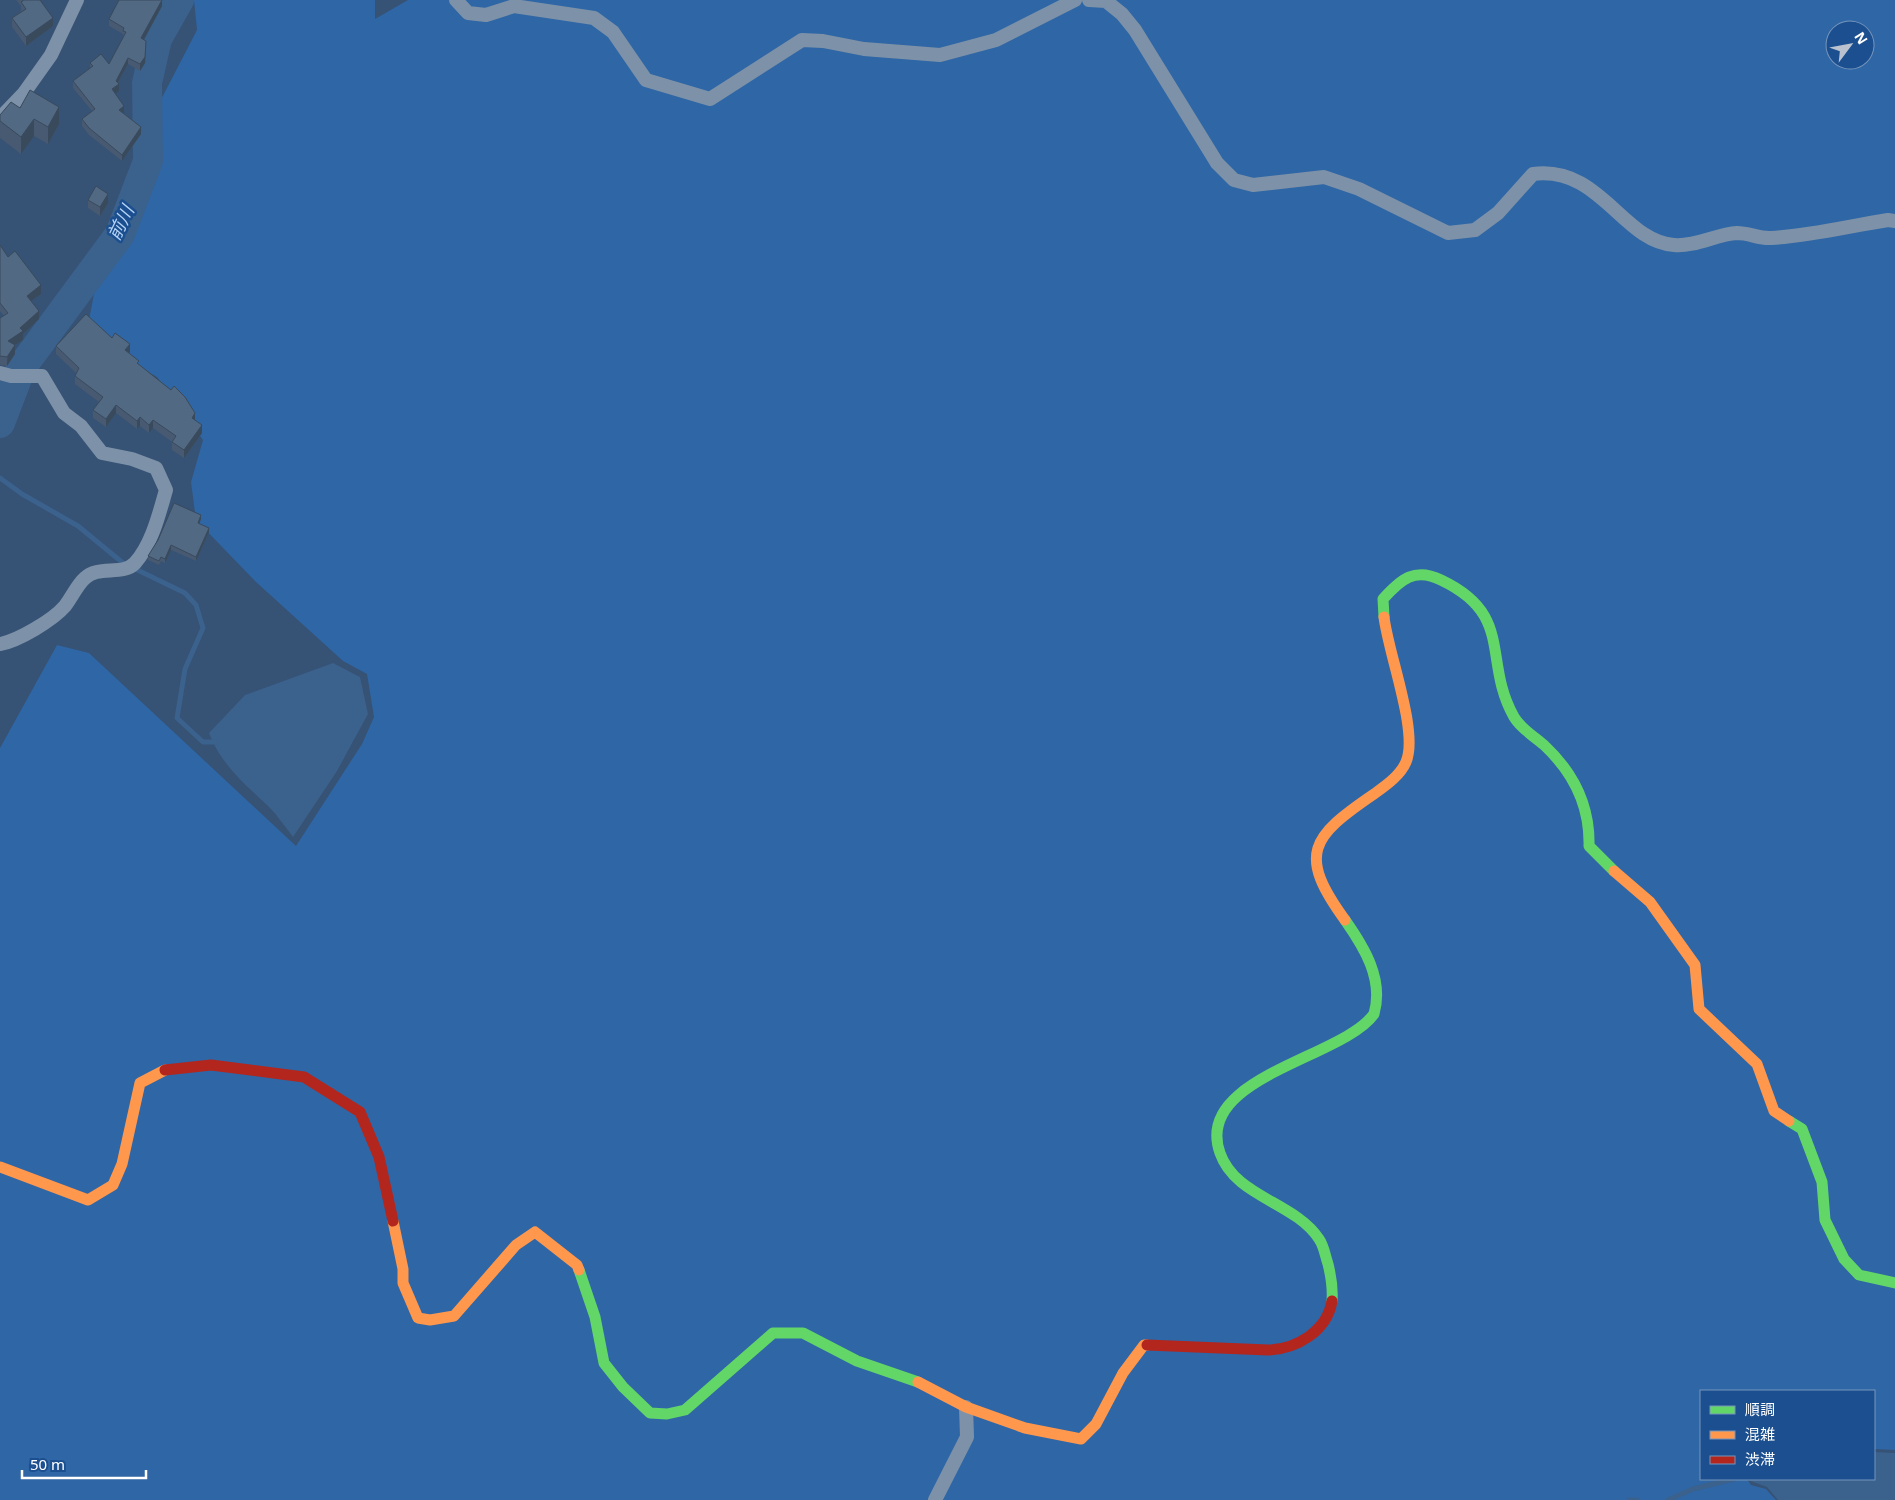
<svg xmlns="http://www.w3.org/2000/svg" width="1895" height="1500" font-family="'Noto Sans','Noto Sans JP',sans-serif">
  <style>
    .green { fill: #2f66a5; fill-rule: evenodd }
    .water { fill: #3b618d }
    .lines { fill: none; stroke-linecap: round; stroke-linejoin: round }
    .stream { stroke: #3b618d; stroke-width: 5 }
    .river { stroke: #3b618d; stroke-width: 30 }
    .street { stroke: #7d92a8; stroke-width: 14 }
    .fast { stroke: #63d668; stroke-width: 11 }
    .slow { stroke: #ff974d; stroke-width: 11 }
    .jam { stroke: #b3261e; stroke-width: 11 }
    .wall { fill: #475a72 }
    .shaded-wall { fill: #394a5c }
    .building { fill: #526984; stroke: #394a5c }
    .labels { text-anchor: middle; stroke-width: 5; stroke-linejoin: round; paint-order: stroke }
    .water-label { font-size: 18px; font-style: italic; fill: #b5d3f5; stroke: #1b4f8f }
  </style>
  <rect width="100%" height="100%" fill="#365274"/>
  <path class="green" d="M194,0H375V19L408,0H1895V1450L1874,1449V1391H1701V1479H1747L1751,1485L1766,1489L1776,1500H0V748L57,645L89,653L296,846L362,744L374,717L367,674L343,661L256,582L196,520L191,482L203,440L157,377L86,336L96,283L130,185L139,142L197,30ZM1835,30H1865V60H1835Z"/>
  <g class="water">
    <path d="M333,663L360,677L368,714L337,771L293,837C285,827 278,816 269,807C245,784 221,765 209,733L245,695Z"/>
    <polygon points="1874,1452 1895,1453 1895,1500 1778,1500 1767,1487 1748,1480 1874,1479"/>
  </g>
  <g class="lines">
    <g class="stream">
      <polyline points="0,478 22,494 78,526 123,563 185,593 196,605 203,628 185,669 177,718 203,742 217,742"/>
      <polyline points="1629,1500 1637,1500"/>
      <polyline points="1668,1500 1693,1489 1734,1479"/>
    </g>
    <polyline class="river" points="0,423 21,368 120,234 148,161 147,83 157,39 179,0"/>
    <g class="street">
      <polyline points="456,0 468,13 486,15 514,6 594,18 613,32 646,80 710,99 802,40 823,41 864,49 940,55 996,40 1075,0"/>
      <path d="M1089,0L1106,1L1122,14L1135,30L1217,163L1234,180L1253,185L1324,177L1359,189L1448,233L1475,230L1498,213L1533,174C1600,165 1623,242 1674,245C1695,247 1717,234 1737,233C1749,233 1760,239 1771,238C1810,236 1849,226 1888,220L1895,221"/>
      <polyline points="0,118 24,93 51,55 77,0"/>
      <path d="M0,373L11,376H42L64,413L81,426L102,453L132,459L156,468L166,490C159,514 152,544 135,563C123,576 98,565 85,578C77,585 72,597 65,606C53,620 18,641 0,644"/>
      <polyline points="935,1500 967,1437 966,1407"/>
    </g>
    <g class="fast">
      <path d="M1384,617L1383,599C1401,579 1415,567 1441,580C1515,615 1482,660 1514,717C1521,729 1534,736 1544,745C1573,772 1590,806 1589,846L1614,871"/>
      <polyline points="1789,1121 1802,1129 1822,1182 1825,1220 1844,1259 1859,1275 1895,1283"/>
      <polyline points="579,1270 595,1317 604,1363 623,1387 650,1413 667,1414 685,1410 773,1333 803,1333 857,1361 918,1382"/>
      <path d="M1332,1301C1333,1288 1331,1276 1328,1264C1325,1255 1324,1246 1319,1239C1295,1202 1235,1197 1220,1153C1193,1077 1343,1058 1374,1014C1384,979 1364,947 1345,920"/>
    </g>
    <g class="slow">
      <polyline points="1614,871 1650,902 1695,965 1699,1009 1757,1064 1774,1111 1789,1121"/>
      <path d="M1345,920C1297,854 1311,837 1374,794C1385,786 1400,776 1406,762C1419,732 1388,653 1384,617"/>
      <polyline points="0,1167 88,1200 113,1185 122,1164 140,1083 165,1070"/>
      <polyline points="393,1221 403,1269 403,1283 418,1318 430,1320 454,1316 516,1245 535,1232 577,1265 579,1270"/>
      <polyline points="918,1382 966,1407 1025,1428 1081,1439 1096,1424 1123,1373 1144,1345 1147,1345"/>
    </g>
    <g class="jam">
      <polyline points="165,1070 211,1065 304,1077 360,1112 379,1157 393,1221"/>
      <path d="M1147,1345L1268,1350C1297,1349 1327,1331 1332,1301"/>
    </g>
  </g>
  <g class="wall">
    <polygon points="16,0 40,0 53,26 26,46 12,27 12,18 21,11 21,6"/>
    <polygon points="118,0 162,0 162,6 144,40 146,47 145,63 140,71 128,64 118,83 119,91 115,93 124,113 123,113 141,134 122,161 89,135 82,126 82,119 92,111 73,88 73,81 90,68 90,63 109,64 123,37 123,34 109,26 109,19 119,1"/>
    <polygon points="20,108 59,124 48,144 34,136 21,154 0,138 0,115"/>
    <polygon points="88,200 108,203 100,216 88,208"/>
    <polygon points="0,245 8,257 41,294 31,301 39,319 23,334 23,340 15,345 15,354 7,366 0,365 0,318 4,316 0,311"/>
    <polygon points="112,338 130,352 129,353 139,365 195,420 202,433 184,458 172,450 172,442 153,428 149,433 140,426 137,429 116,413 106,427 93,418 93,410 99,402 75,384 75,376 76,373 56,354 56,346"/>
    <polygon points="201,519 199,524 209,532 196,561 171,550 165,563 161,561 159,565 148,560 148,556"/>
  </g>
  <g class="shaded-wall">
    <polygon points="162,0 162,6 141,45 141,38"/>
    <polygon points="53,18 53,26 26,46 26,37"/>
    <polygon points="146,41 145,63 140,71 140,64"/>
    <polygon points="128,58 128,64 116,86 119,84 119,91 112,96 112,89 116,81"/>
    <polygon points="124,106 124,113 119,116 119,110"/>
    <polygon points="59,107 59,124 48,144 48,127"/>
    <polygon points="34,119 34,136 21,154 21,137"/>
    <polygon points="141,127 141,134 122,161 122,155"/>
    <polygon points="108,194 108,203 100,216 100,207"/>
    <polygon points="41,285 41,294 27,304 27,296"/>
    <polygon points="39,311 39,319 23,334 23,340 15,345 15,354 7,366 8,341 20,328"/>
    <polygon points="130,344 130,352 125,358 125,350"/>
    <polygon points="116,405 116,413 106,427 106,419"/>
    <polygon points="195,413 195,421 192,418"/>
    <polygon points="140,417 140,426 137,429 137,421"/>
    <polygon points="153,420 153,428 149,433 149,425"/>
    <polygon points="202,425 202,433 184,458 184,450"/>
    <polygon points="201,515 201,519 198,527 198,523"/>
    <polygon points="209,528 209,532 196,561 196,557"/>
    <polygon points="171,545 171,550 165,563 165,559"/>
  </g>
  <g class="building">
    <polygon points="23,0 40,0 53,18 26,37 12,18 26,9 21,2 23,1"/>
    <polygon points="119,0 162,0 141,38 146,41 145,57 140,64 128,58 116,81 119,84 112,89 124,106 119,110 141,127 122,155 89,128 82,119 95,109 73,81 93,66 90,63 101,54 109,64 126,32 123,31 124,28 109,19"/>
    <polygon points="30,90 59,107 48,127 34,119 21,137 0,121 0,115 11,102 20,108"/>
    <polygon points="96,186 108,194 100,207 88,200"/>
    <polygon points="0,245 8,257 15,251 41,285 27,296 39,311 20,328 23,331 8,341 15,345 7,357 0,356 0,318 8,313 0,303"/>
    <polygon points="86,314 112,338 115,333 130,344 125,350 139,361 137,363 171,390 174,386 185,397 195,413 192,418 202,425 184,450 172,442 176,436 153,420 149,425 140,417 137,421 116,405 106,419 93,410 103,397 75,376 79,368 56,346"/>
    <polygon points="174,503 201,515 198,523 209,528 196,557 171,545 165,559 161,557 159,561 148,556 158,540"/>
  </g>
  <g class="labels">
    <g class="water-label">
      <text transform="translate(121 223) rotate(-64)" y="6">前川</text>
    </g>
  </g>
  <rect x="1700" y="1390" width="175" height="90" fill="#1b4f8f" stroke="#7695bc"/>
  <rect x="1710" y="1406" width="25" height="8" fill="#63d668" stroke="#7695bc"/>
  <text x="1745" y="1415" font-size="15" fill="#ffffff">順調</text>
  <rect x="1710" y="1431" width="25" height="8" fill="#ff974d" stroke="#7695bc"/>
  <text x="1745" y="1440" font-size="15" fill="#ffffff">混雑</text>
  <rect x="1710" y="1456" width="25" height="8" fill="#b3261e" stroke="#7695bc"/>
  <text x="1745" y="1465" font-size="15" fill="#ffffff">渋滞</text>
  <g transform="translate(1850 45) rotate(58)"><circle r="24" fill="#1b4f8f" stroke="#7695bc"/>
  <path d="M0-4L9 19L0 12L-9 19Z" fill="#b9c2ce"/>
  <text y="-8" font-size="14" font-weight="bold" text-anchor="middle" fill="#ffffff">N</text>
  </g>
  <path d="M22 1470v8h124v-8" fill="none" stroke="#ffffff" stroke-width="2.5"/>
  <text x="30" y="1470" font-size="15" fill="#ffffff" stroke="#1b4f8f" stroke-width="4" paint-order="stroke">50 m</text>
</svg>
